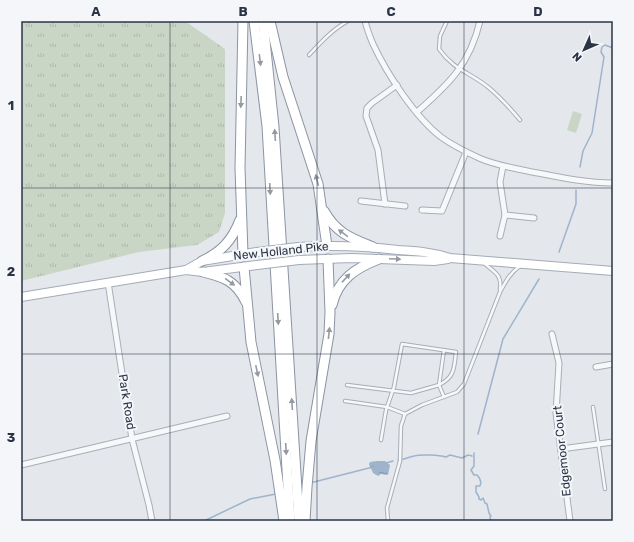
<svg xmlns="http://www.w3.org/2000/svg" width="634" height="542" font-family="Rubik,sans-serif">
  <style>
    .grass { fill: url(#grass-tufts) }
    .pitch { fill: #c9d6c5 }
    .water { fill: url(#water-ripples) }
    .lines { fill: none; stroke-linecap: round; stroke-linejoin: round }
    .stream { stroke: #9fb4cc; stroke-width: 1.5 }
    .lane-casing { stroke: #a9aeb7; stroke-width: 4.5 }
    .street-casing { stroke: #a9aeb7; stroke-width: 7 }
    .primary-casing { stroke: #a3abb8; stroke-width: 10 }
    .highway-casing { stroke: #8b94a3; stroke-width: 11 }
    .lane { stroke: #f7f8fa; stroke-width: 2.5 }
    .street { stroke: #f7f8fa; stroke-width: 5 }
    .primary { stroke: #fff; stroke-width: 8 }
    .highway { stroke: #fff; stroke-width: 9 }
    .primary-bridge-casing { stroke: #a3abb8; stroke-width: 10; stroke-linecap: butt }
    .primary-bridge { stroke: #fff; stroke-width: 8 }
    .oneway { fill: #959aa2 }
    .grid { fill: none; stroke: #2b3445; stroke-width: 1; stroke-opacity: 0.55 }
    .labels { text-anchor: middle; stroke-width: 4; stroke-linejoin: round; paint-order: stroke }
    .street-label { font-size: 12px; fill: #2b3445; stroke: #f4f6f9 }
    .neatline { fill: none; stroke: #2b3445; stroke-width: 1.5 }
    .grid-label { font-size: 13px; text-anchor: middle; font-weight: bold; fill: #2b3445 }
  </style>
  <defs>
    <pattern id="grass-tufts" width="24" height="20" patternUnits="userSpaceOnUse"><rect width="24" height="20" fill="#c9d6c5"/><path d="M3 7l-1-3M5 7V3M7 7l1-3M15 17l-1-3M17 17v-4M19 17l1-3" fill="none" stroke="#adb8ab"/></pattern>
    <pattern id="water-ripples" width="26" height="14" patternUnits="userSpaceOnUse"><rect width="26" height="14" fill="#9fb4cc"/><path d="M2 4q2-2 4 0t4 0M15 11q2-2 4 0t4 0" fill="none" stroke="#8293a7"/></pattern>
  </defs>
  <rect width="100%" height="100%" fill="#e4e7ec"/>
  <polygon class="grass" points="21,21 185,21 225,49 225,213 219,232 197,245 139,252 21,281"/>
  <polygon class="pitch" points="573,111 582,114 576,133 567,130"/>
  <polygon class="water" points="377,461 385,461 390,465 388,475 381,474 378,476 373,473 369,464 370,462"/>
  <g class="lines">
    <g class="stream">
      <polyline points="580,167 583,151 592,133 604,57 601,52 602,47 605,45 613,48"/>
      <polyline points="559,252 576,204 576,190"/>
      <polyline points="478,434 503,339 539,279"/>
      <path d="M474,453V466L471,470L474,475H477C480,478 482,481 480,486H476V492L479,497V499L481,500L483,498L485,503L487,504L489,513L491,516L490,517L491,521"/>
      <path d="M398,460C404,460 408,457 414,456C421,454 439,455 446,457L450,455L462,458L468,455L472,456"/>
      <polyline points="386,463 393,461"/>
      <polyline points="310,483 373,467"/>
      <polyline points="204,521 250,499 276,494"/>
    </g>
    <defs>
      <g id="lane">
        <path d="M447,21L440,36L439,49C454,70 469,72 488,87C500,97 510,108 520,120"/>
        <path d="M309,55C321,42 333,29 348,21"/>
        <path d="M485,264C496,273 502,275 500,290"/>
        <polyline points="347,385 411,393 439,385 444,350"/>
        <polyline points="345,401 387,407 405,414"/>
        <polyline points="593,407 605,489"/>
        <path d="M381,440L386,410L394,387L402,344L456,352C454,368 455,377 439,385L444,397"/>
        <path d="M388,521L387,508L400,461L401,426L405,414L422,405L457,392L464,384L500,292C506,281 510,273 520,266"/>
      </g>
      <g id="street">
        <path d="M365,21C367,29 370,37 373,44C387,74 415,117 441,137C452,145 466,152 479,158C497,166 518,169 538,173C563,178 587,183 613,183"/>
        <path d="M417,112C449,84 470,64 480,21"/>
        <polyline points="361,201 405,206"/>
        <polyline points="385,204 378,150 366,116 367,108 372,103 397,85"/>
        <polyline points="422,210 442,211 466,152"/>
        <polyline points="505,215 534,218"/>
        <polyline points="500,236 505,215 500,182 503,166"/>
        <polyline points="108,282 132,439 149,505 152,521"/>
        <polyline points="552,334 559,363 556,413 570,521"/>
        <polyline points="596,367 613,364"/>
        <polyline points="561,449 613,442"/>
        <polyline points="21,465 227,416"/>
      </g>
      <g id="primary">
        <path d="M298,247C332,245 364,246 398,250C416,251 432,252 450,258L613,271"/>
        <polyline points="299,260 351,258 434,261 448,259"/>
        <polyline points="186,270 202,261 257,252"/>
        <polyline points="21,297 186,270 203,272 257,265"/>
      </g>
      <g id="highway">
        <polyline points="254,21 267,126 290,521"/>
        <polyline points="263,21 274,127 299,521"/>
        <polyline points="270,21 283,77 318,184 327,246"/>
        <path d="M324,211C336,233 351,238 373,247"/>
        <polyline points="243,254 240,168 243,21"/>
        <path d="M202,261C221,252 232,241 240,220"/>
        <polyline points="244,267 251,342 275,460 284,521"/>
        <path d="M203,272C224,277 236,281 246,302"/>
        <path d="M332,305C338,279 356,268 379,259"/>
        <polyline points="305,521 307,487 311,441 329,334 330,312 328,259"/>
      </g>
    </defs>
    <use href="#lane" class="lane-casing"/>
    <use href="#street" class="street-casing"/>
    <use href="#primary" class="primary-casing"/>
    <use href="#highway" class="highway-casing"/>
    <use href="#lane" class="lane"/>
    <use href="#street" class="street"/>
    <use href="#primary" class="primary"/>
    <use href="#highway" class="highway"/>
    <defs>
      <g id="primary-bridge">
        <polyline points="257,252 298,247"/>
        <polyline points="257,265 299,260"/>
      </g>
    </defs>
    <use href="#primary-bridge" class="primary-bridge-casing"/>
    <use href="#primary-bridge" class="primary-bridge"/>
  </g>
  <defs><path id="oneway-solid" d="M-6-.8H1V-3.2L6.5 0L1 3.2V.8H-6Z"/></defs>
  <g class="oneway">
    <use href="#oneway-solid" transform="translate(260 60) rotate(83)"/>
    <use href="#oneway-solid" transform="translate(241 102) rotate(92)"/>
    <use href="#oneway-solid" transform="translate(275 135) rotate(-94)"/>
    <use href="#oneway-solid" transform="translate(317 180) rotate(-104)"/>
    <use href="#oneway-solid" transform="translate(270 189) rotate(87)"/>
    <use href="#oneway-solid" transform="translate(343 233) rotate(-144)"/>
    <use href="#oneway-solid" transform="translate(395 259) rotate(3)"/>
    <use href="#oneway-solid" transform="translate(346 278) rotate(-47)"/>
    <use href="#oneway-solid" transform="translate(230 282) rotate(36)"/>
    <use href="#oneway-solid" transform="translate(278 319) rotate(87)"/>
    <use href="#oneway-solid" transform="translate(329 333) rotate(-84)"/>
    <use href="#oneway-solid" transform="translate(257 371) rotate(78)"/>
    <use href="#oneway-solid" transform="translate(292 404) rotate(-94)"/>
    <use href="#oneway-solid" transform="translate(286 449) rotate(87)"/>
  </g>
  <path class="grid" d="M170,21V521M317,21V521M464,21V521M21,188H613M21,354H613"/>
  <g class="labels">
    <g class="street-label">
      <text transform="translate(281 251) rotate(-6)" y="4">New Holland Pike</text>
      <text transform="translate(127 402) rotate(81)" y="4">Park Road</text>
      <text transform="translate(562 451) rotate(-96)" y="4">Edgemoor Court</text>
    </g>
  </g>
  <rect width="634" height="542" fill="none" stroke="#f4f6f9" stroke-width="44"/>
  <g transform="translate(584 50) rotate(225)" stroke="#f4f6f9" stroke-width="3" paint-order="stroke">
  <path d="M0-3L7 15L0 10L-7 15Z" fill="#2b3445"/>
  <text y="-6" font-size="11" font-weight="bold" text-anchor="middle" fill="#2b3445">N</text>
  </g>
  <rect x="22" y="22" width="590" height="498" class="neatline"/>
  <g class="grid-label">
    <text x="96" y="16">A</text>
    <text x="243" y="16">B</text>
    <text x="391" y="16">C</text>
    <text x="538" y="16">D</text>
    <text x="11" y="110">1</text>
    <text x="11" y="276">2</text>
    <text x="11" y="442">3</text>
  </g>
</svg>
